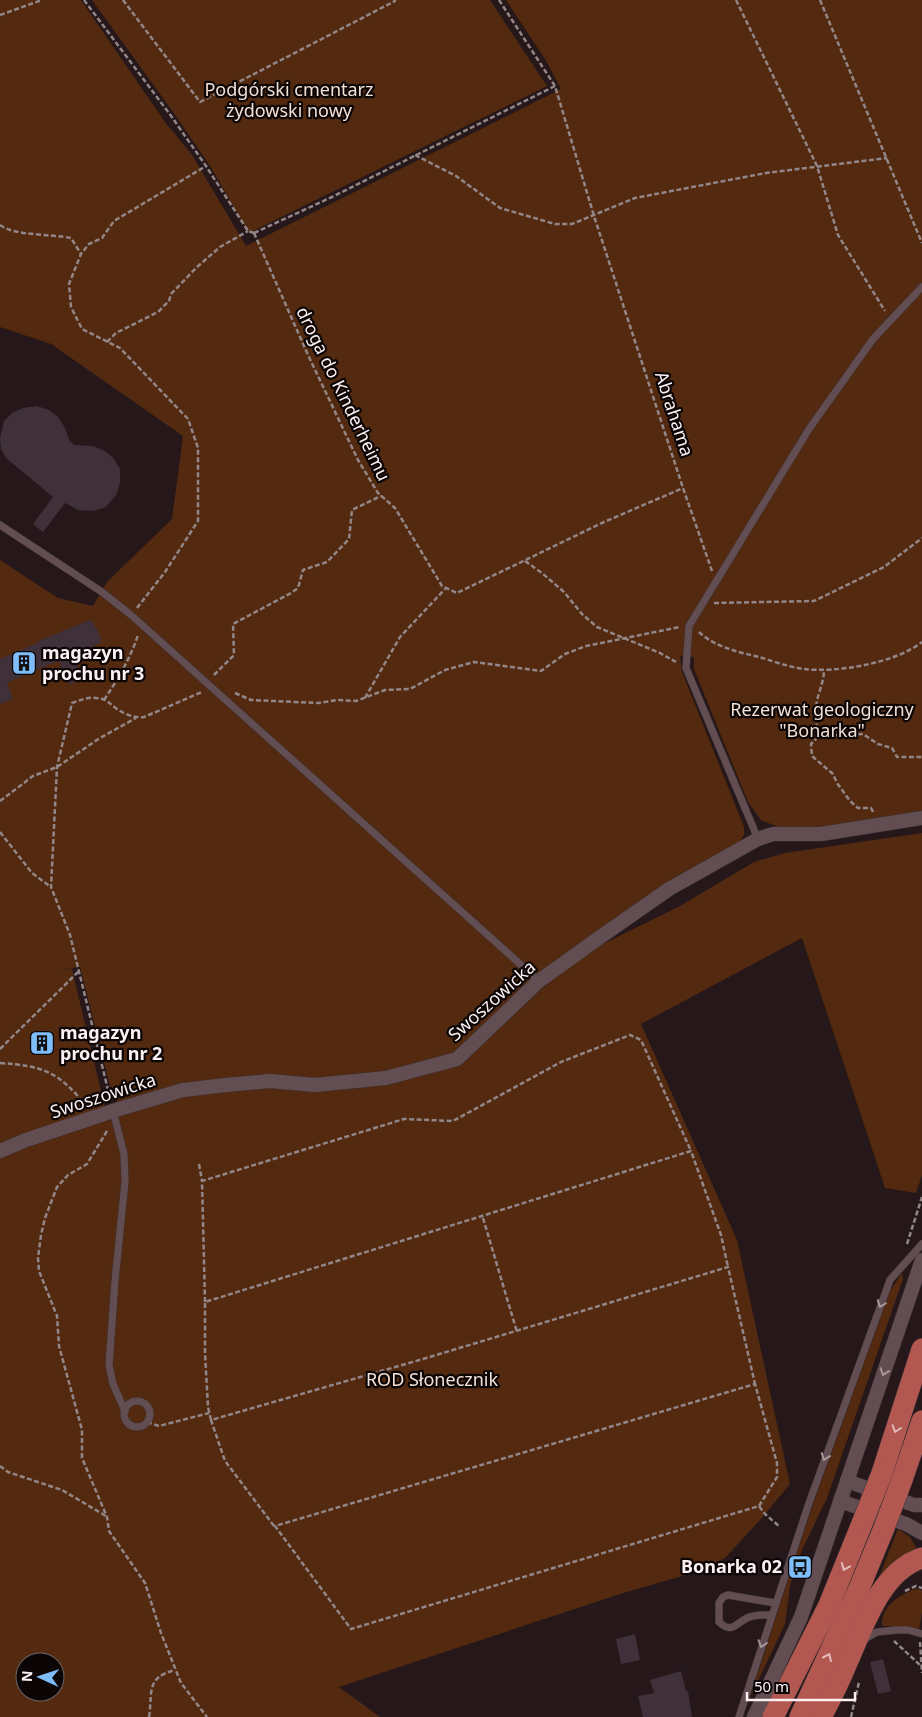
<svg xmlns="http://www.w3.org/2000/svg" width="922" height="1717" font-family="'Noto Sans',sans-serif">
  <style>
    .green { fill: #532a0f; fill-rule: evenodd }
    .building { fill: #3f303a }
    .lines { fill: none; stroke-linecap: round; stroke-linejoin: round }
    .lane-casing { stroke: #3e3234; stroke-width: 8 }
    .street-casing { stroke: #3e3234; stroke-width: 15 }
    .primary-casing { stroke: #3e3234; stroke-width: 22 }
    .path { stroke: #938688; stroke-width: 2.5; stroke-dasharray: 5 2.5; stroke-linecap: butt }
    .lane { stroke: #624e52; stroke-width: 7 }
    .street { stroke: #624e52; stroke-width: 14 }
    .primary { stroke: #b25851; stroke-width: 21 }
    .lane-bridge-casing { stroke: #3e3234; stroke-width: 8; stroke-linecap: butt }
    .primary-bridge-casing { stroke: #3e3234; stroke-width: 22; stroke-linecap: butt }
    .lane-bridge { stroke: #624e52; stroke-width: 7 }
    .primary-bridge { stroke: #b25851; stroke-width: 21 }
    .oneway { stroke: #a7979a }
    .oneway2 { stroke: #e2bbba }
    .labels { text-anchor: middle; stroke-width: 4.5; stroke-linejoin: round; paint-order: stroke }
    .park-label { font-size: 18px; fill: #f3e0d5; stroke: #0b0506 }
    .street-label { font-size: 18px; fill: #fcf0f2; stroke: #0b0506 }
    .poi-label { font-size: 18px; font-weight: bold; fill: #fcf0f2; stroke: #0b0506; text-anchor: start }
  </style>
  <rect width="100%" height="100%" fill="#26171a"/>
  <g class="green">
    <polygon points="0,0 81,0 165,122 192,155 246,246 561,89 545,59 506,0 922,0 922,812 807,830 781,828 761,820 748,802 694,669 694,657 680,656 682,672 744,827 744,835 738,845 655,894 474,1038 449,1056 412,1068 120,1104 113,1098 80,967 58,971 72,969 102,1095 105,1095 106,1100 102,1112 0,1148 0,560 58,598 93,606 107,582 172,519 183,436 51,344 0,327"/>
    <polygon points="92,0 490,0 547,86 249,233 210,166 173,112"/>
    <path d="M922,833V1175L916,1193L885,1188L802,938L641,1024L737,1240L790,1484L761,1519L725,1558L703,1570L620,1594L339,1687L380,1717H0V1155L93,1121L113,1120L118,1113L172,1097L271,1086L459,1062L510,1019L537,993L568,967L603,944L680,906L754,862L785,853ZM25,1662H55V1692H25Z"/>
    <polygon points="902,1273 903,1279 827,1498 802,1550 790,1585 785,1624 749,1700 811,1510 890,1291"/>
    <polygon points="898,1529 910,1537 919,1553 870,1600"/>
    <path d="M915,1589H920L922,1591V1612L919,1629L900,1626H882C881,1606 898,1596 915,1589Z"/>
  </g>
  <g class="building">
    <polygon points="37,406 49,410 58,417 65,428 69,440 74,445 93,446 105,451 114,459 120,469 120,483 116,495 106,507 94,511 78,510 65,503 43,532 33,524 53,497 6,458 1,449 0,438 4,421 12,413 23,408"/>
    <polygon points="90,620 92,621 99,633 101,641 100,643 73,655 82,679 69,685 59,661 40,668 7,683 13,699 0,704 0,659 39,642 38,641"/>
    <polygon points="635,1634 640,1660 621,1664 616,1639"/>
    <polygon points="883,1659 891,1691 878,1694 870,1662"/>
    <polygon points="681,1671 686,1691 688,1691 692,1717 643,1717 638,1696 654,1693 650,1680"/>
  </g>
  <g class="lines">
    <defs>
      <g id="lane">
        <polyline points="0,525 102,592 131,615 539,981"/>
        <polyline points="758,839 686,668 689,626 809,429 873,339 922,287"/>
        <polyline points="113,1111 124,1154 125,1182 115,1281 109,1365 113,1384 125,1411"/>
        <circle cx="137" cy="1414" r="13"/>
        <path d="M771,1615C763,1615 755,1614 747,1618C735,1624 732,1634 719,1622V1603L723,1597L728,1595L775,1603"/>
        <polyline points="863,1640 877,1632 896,1630"/>
        <polyline points="739,1717 808,1506 890,1280 922,1244"/>
      </g>
      <g id="street">
        <polyline points="0,1151 26,1140 119,1109 183,1090 226,1085 270,1081 315,1085 386,1078 457,1059 539,981 596,940 669,889 758,839 773,834 821,834 922,818"/>
        <polyline points="847,1481 914,1505 922,1505"/>
        <polyline points="840,1501 906,1524 922,1533"/>
        <polyline points="754,1717 801,1617 922,1260"/>
      </g>
      <g id="primary">
        <polyline points="882,1473 922,1349"/>
        <polyline points="902,1480 922,1421"/>
        <polyline points="773,1717 829,1605 863,1521"/>
        <polyline points="800,1717 858,1591 884,1528"/>
        <path d="M821,1717C830,1700 839,1683 846,1665C863,1628 880,1571 922,1558"/>
      </g>
    </defs>
    <use href="#lane" class="lane-casing"/>
    <use href="#street" class="street-casing"/>
    <use href="#primary" class="primary-casing"/>
    <g class="path">
      <polyline points="84,0 169,113 206,166 248,231 254,233"/>
      <polyline points="123,0 200,102 395,1 394,0"/>
      <polyline points="499,0 555,86 594,216 683,488 712,571"/>
      <polyline points="736,0 817,166 838,235 885,311"/>
      <polyline points="820,0 922,243"/>
      <polyline points="0,15 42,0"/>
      <polyline points="415,155 456,176 500,208 555,224 572,224 635,198 766,173 887,158"/>
      <path d="M0,225C14,236 52,234 71,238L81,254"/>
      <polyline points="254,233 308,355 358,460 378,493 395,508 442,586 457,593 604,522 683,488"/>
      <polyline points="254,233 332,197 555,86"/>
      <polyline points="107,342 116,333 158,312 169,301 171,294 197,267 220,247 248,231"/>
      <polyline points="525,561 542,573 564,592 582,614 597,627 660,653 676,662"/>
      <polyline points="714,603 814,601 884,567 922,538"/>
      <polyline points="137,608 165,572 198,521 198,448 188,419 120,348 82,329 71,307 69,284 81,254 89,244 102,238 114,221 206,166"/>
      <path d="M699,632C715,647 738,652 759,657C773,661 788,667 804,669C836,673 896,663 922,642"/>
      <polyline points="214,675 234,655 233,624 291,593 298,588 303,570 327,562 349,539 352,510 381,496"/>
      <polyline points="235,693 251,700 318,703 337,700 356,701 385,690 410,689 445,670 474,662 541,671 565,654 586,646 680,627"/>
      <polyline points="365,698 400,637 445,589"/>
      <path d="M104,700C118,679 130,659 138,635"/>
      <path d="M819,736C816,725 814,713 817,701C819,691 824,681 824,670"/>
      <polyline points="0,801 33,776 57,767 100,738 136,718"/>
      <polyline points="873,812 871,808 858,808 850,801 837,783 833,774 812,756 811,744 819,736 863,734 878,744 892,748 897,757 922,757"/>
      <polyline points="0,832 32,873 51,887"/>
      <polyline points="0,1049 78,972"/>
      <path d="M0,1063C44,1066 59,1072 87,1107"/>
      <path d="M110,1098L70,935L51,887L57,767L72,703C80,700 88,697 96,698C106,698 110,704 117,709C126,715 135,718 144,717L202,692"/>
      <polyline points="107,1131 87,1164 68,1175 57,1187 45,1218 41,1235 38,1258 39,1271 57,1316 59,1346 82,1430 82,1458 107,1517 109,1531 145,1583 161,1633 181,1683 207,1717"/>
      <polyline points="199,1164 202,1181"/>
      <polyline points="483,1218 517,1332"/>
      <polyline points="907,1244 922,1197"/>
      <polyline points="205,1302 202,1181 404,1119 453,1121 561,1062 630,1035 641,1040 691,1151"/>
      <polyline points="211,1420 208,1407 205,1353 205,1302 691,1151 721,1235 728,1267"/>
      <polyline points="147,1422 159,1426 209,1413"/>
      <polyline points="0,1466 8,1472 62,1490 106,1516"/>
      <polyline points="759,1506 777,1477 777,1463 755,1384 275,1526 351,1629 759,1506 765,1514 780,1527"/>
      <polyline points="274,1526 225,1461 211,1420 423,1359 728,1267 755,1384"/>
      <polyline points="905,1591 916,1586 922,1588"/>
      <polyline points="894,1641 920,1665"/>
      <polyline points="920,1642 922,1673"/>
      <path d="M149,1717C153,1692 145,1678 175,1670"/>
      <polyline points="851,1717 859,1682"/>
    </g>
    <use href="#lane" class="lane"/>
    <use href="#street" class="street"/>
    <use href="#primary" class="primary"/>
    <defs>
      <polyline id="lane-bridge" points="896,1630 908,1630 922,1634"/>
      <g id="primary-bridge">
        <polyline points="863,1521 882,1473"/>
        <polyline points="884,1528 902,1480"/>
      </g>
    </defs>
    <use href="#lane-bridge" class="lane-bridge-casing"/>
    <use href="#primary-bridge" class="primary-bridge-casing"/>
    <use href="#lane-bridge" class="lane-bridge"/>
    <use href="#primary-bridge" class="primary-bridge"/>
  </g>
  <defs><path id="oneway-chevron" d="M-2-3.5L2.5 0L-2 3.5" fill="none" stroke-width="1.6" stroke-linecap="round" stroke-linejoin="round" transform="scale(1.25)"/></defs>
  <g class="oneway">
    <use href="#oneway-chevron" transform="translate(881 1304) rotate(111)"/>
    <use href="#oneway-chevron" transform="translate(884 1372) rotate(109)"/>
    <use href="#oneway-chevron" transform="translate(825 1457) rotate(110)"/>
    <use href="#oneway-chevron" transform="translate(762 1644) rotate(108)"/>
  </g>
  <g class="oneway2">
    <use href="#oneway-chevron" transform="translate(896 1429) rotate(108)"/>
    <use href="#oneway-chevron" transform="translate(845 1567) rotate(112)"/>
    <use href="#oneway-chevron" transform="translate(828 1657) rotate(-66)"/>
  </g>
  <defs>
    <symbol id="building-square" viewBox="-11 -11 22 22"><rect x="-9" y="-9" width="18" height="18" rx="4" fill="#7ebdf9" stroke="#0b0506"/><path d="M-4-6H4V6H1V3H-1V6H-4ZM-2.5-4.3h1.7v1.8h-1.7ZM.8-4.3h1.7v1.8H.8ZM-2.5-1h1.7V.8h-1.7ZM.8-1h1.7V.8H.8Z" fill="#111"/></symbol>
    <symbol id="bus-square" viewBox="-11 -11 22 22"><rect x="-9" y="-9" width="18" height="18" rx="4" fill="#7ebdf9" stroke="#0b0506"/><path d="M-5-6H5V4H4V6H2V4H-2V6H-4V4H-5ZM-3.5-4V0h7V-4ZM-3.5 1.2v1.5H-2V1.2ZM2 1.2v1.5H3.5V1.2Z" fill="#111"/></symbol>
  </defs>
  <g fill-rule="evenodd">
    <use href="#building-square" x="10" y="649" width="28" height="28"/>
    <use href="#building-square" x="28" y="1029" width="28" height="28"/>
    <use href="#bus-square" x="786" y="1553" width="28" height="28"/>
  </g>
  <g class="labels">
    <g class="park-label">
      <text x="289" y="96">Podgórski cmentarz<tspan x="289" dy="21">żydowski nowy</tspan></text>
      <text x="822" y="716">Rezerwat geologiczny<tspan x="822" dy="21">"Bonarka"</tspan></text>
      <text x="432" y="1386">ROD Słonecznik</text>
    </g>
    <g class="street-label">
      <text transform="translate(343 394) rotate(64)" y="6">droga do Kinderheimu</text>
      <text transform="translate(674 414) rotate(72)" y="6">Abrahama</text>
      <text transform="translate(492 1001) rotate(-42)" y="6">Swoszowicka</text>
      <text transform="translate(103 1096) rotate(-18)" y="6">Swoszowicka</text>
    </g>
    <g class="poi-label">
      <text x="42" y="659">magazyn<tspan x="42" dy="21">prochu nr 3</tspan></text>
      <text x="60" y="1039">magazyn<tspan x="60" dy="21">prochu nr 2</tspan></text>
      <text x="782" y="1573" text-anchor="end">Bonarka 02</text>
    </g>
  </g>
  <g transform="translate(40 1677) rotate(273)"><circle r="24" fill="#0b0506" stroke="#6b6364"/>
  <path d="M0-4L9 19L0 12L-9 19Z" fill="#7ebdf9"/>
  <text y="-8" font-size="14" font-weight="bold" text-anchor="middle" fill="#fcf0f2">N</text>
  </g>
  <path d="M747 1692v8h108v-8" fill="none" stroke="#fcf0f2" stroke-width="2.5"/>
  <text x="754" y="1692" font-size="15" fill="#fcf0f2" stroke="#0b0506" stroke-width="4" paint-order="stroke">50 m</text>
</svg>
